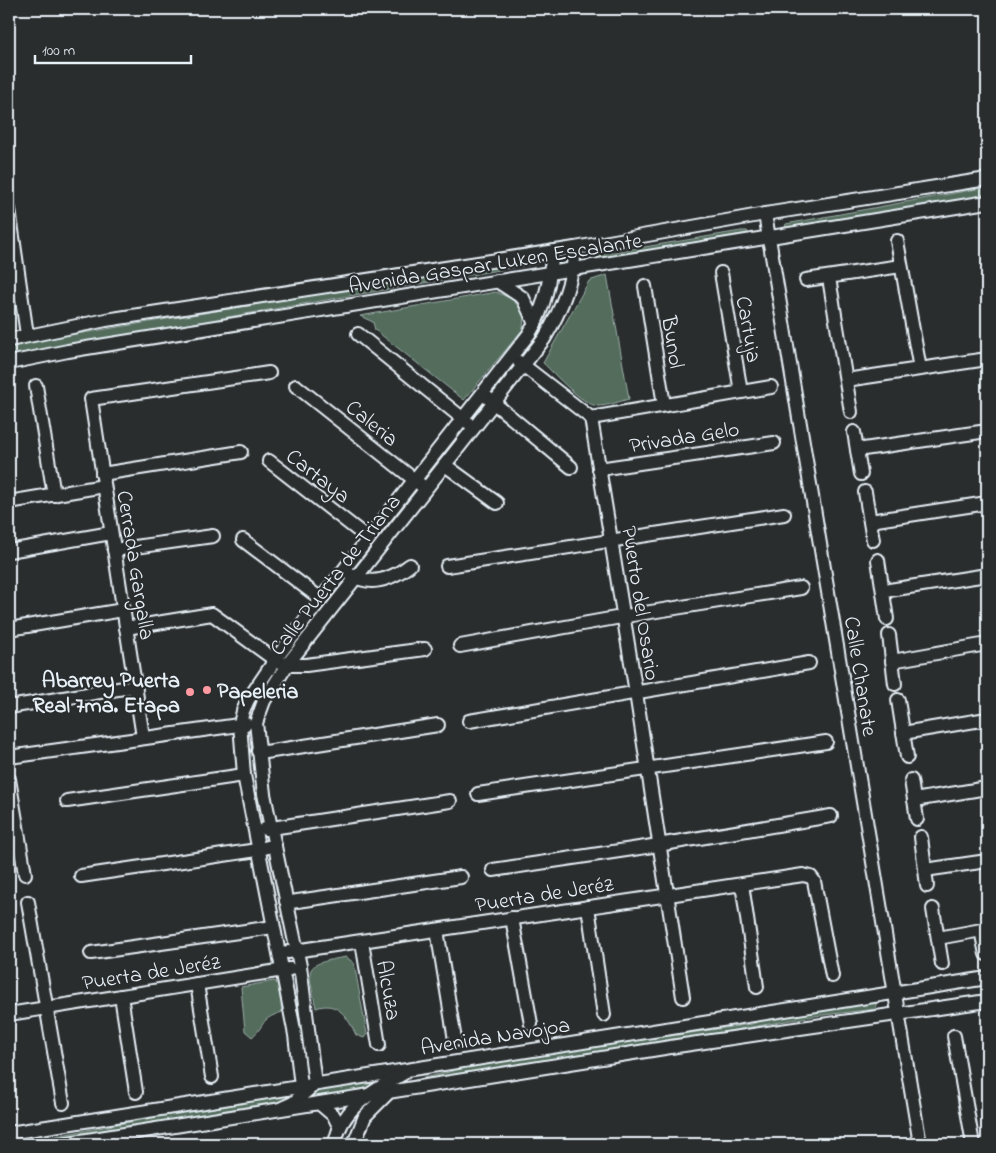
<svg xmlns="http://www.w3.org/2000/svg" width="996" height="1153" font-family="'Indie Flower',sans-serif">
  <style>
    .green { fill: #526c5b; stroke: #9daeaa }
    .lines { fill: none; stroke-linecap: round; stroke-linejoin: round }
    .minor-casing { stroke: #e8f1f8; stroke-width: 16 }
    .minor { stroke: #2a2d2e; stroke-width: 12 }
    .poi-dot { fill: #ff9aa2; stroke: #2a2d2e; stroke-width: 2 }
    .labels { text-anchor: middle; stroke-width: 4.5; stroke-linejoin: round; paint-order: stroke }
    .street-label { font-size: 22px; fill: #e8f1f8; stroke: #2a2d2e }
    .poi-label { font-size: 22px; font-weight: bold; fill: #e8f1f8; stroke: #2a2d2e; text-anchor: end }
  </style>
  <rect width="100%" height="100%" fill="#2a2d2e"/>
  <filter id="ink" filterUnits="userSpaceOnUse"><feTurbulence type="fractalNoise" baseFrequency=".02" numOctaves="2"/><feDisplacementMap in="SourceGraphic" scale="10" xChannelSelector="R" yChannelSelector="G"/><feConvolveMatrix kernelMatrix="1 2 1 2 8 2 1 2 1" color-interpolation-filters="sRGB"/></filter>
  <g filter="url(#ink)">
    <g class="green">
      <polygon points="987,187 987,196 785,228 786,224"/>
      <polygon points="741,231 747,231 748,233 596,259 588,258 590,256"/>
      <polygon points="538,258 541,260 539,263 9,355 9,348 46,339"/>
      <path d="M607,275L629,399C620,401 608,406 598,406C582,405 555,374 543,363L589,281Z"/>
      <polygon points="496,292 512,299 524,313 523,329 464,400 375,330 373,322 360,316"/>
      <path d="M346,957L354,963L367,1034L364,1038L356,1035C348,1018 338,1000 316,1008C308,966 301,965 346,957Z"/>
      <path d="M274,981L278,984L282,1012C258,1020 267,1024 252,1037L245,1031L241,987Z"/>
      <polygon points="869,1002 876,1003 876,1009 814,1016 627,1049 402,1083 491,1062 752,1024 767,1018"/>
      <polygon points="388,1078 362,1092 307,1100 309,1092"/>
      <polygon points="297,1094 296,1099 220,1111 186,1121 46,1141 44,1140 45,1138 214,1106"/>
    </g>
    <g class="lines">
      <defs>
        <g id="minor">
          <polyline points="9,209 27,335"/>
          <polyline points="765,214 920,1144"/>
          <polyline points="897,241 920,369"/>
          <polyline points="721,273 741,392"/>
          <polyline points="829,278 851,412"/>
          <polyline points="806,280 901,266"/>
          <polyline points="497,281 523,298 535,324"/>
          <polyline points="645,286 664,405"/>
          <polyline points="358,334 467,422"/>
          <polyline points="9,340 106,320 575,248 765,214 987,179"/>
          <polyline points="519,362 591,418 636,693 683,997"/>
          <polyline points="9,363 68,351 987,202"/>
          <polyline points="846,380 987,359"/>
          <polyline points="36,386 54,495"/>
          <polyline points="296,386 421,485"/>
          <polyline points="488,398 571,467"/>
          <polyline points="591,418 771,387"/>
          <polyline points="854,432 861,474"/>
          <polyline points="857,450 987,431"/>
          <polyline points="269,461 369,539"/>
          <polyline points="445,465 497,503"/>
          <polyline points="599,469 774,443"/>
          <polyline points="102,474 241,452"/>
          <polyline points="865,492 873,540"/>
          <polyline points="9,502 104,486"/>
          <polyline points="870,521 987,503"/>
          <polyline points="243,540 321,599"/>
          <polyline points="114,550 213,536"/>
          <polyline points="9,551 111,533"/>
          <polyline points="878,560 887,619"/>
          <polyline points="447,566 784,514"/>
          <path d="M349,573C370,588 392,579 410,565"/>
          <polyline points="883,591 987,575"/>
          <polyline points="126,628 212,614 275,660 287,665 306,665 425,649"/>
          <polyline points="9,629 123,610"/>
          <polyline points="889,635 895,684"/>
          <polyline points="460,646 638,614 801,588"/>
          <polyline points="892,661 987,644"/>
          <polyline points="898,700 907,757"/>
          <polyline points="9,707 136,686"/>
          <polyline points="469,721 809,663"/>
          <polyline points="903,733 987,719"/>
          <polyline points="143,737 91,399 269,373"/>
          <polyline points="258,751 266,752 438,725"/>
          <polyline points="9,757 246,724"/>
          <polyline points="9,779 25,874"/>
          <polyline points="911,780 917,819"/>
          <polyline points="478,794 826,742"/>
          <polyline points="914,800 987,788"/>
          <polyline points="67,801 244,775"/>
          <polyline points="265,829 450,801"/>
          <polyline points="921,837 927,886"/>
          <polyline points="493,870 646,847 831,816"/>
          <polyline points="925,870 987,861"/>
          <polyline points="81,876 257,850 275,845"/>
          <polyline points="742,884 757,987"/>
          <polyline points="286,901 291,902 461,877"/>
          <polyline points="28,902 63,1103"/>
          <polyline points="588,907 604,1015"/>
          <polyline points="933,909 942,964"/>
          <polyline points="512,918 531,1024"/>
          <polyline points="437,930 455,1040"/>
          <polyline points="981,930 986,954"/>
          <polyline points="938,938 987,929"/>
          <polyline points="362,942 379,1045"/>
          <polyline points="288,952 803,875 811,877 814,881 832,976"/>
          <polyline points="91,953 273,927"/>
          <polyline points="197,984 212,1077"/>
          <polyline points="121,996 136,1092"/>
          <polyline points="9,1014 290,969"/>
          <polyline points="954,1036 973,1144"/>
          <path d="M301,1086L295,1035L244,775L240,724L243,711L248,700L275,660L321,599L529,334C545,308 550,280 553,251"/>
          <polyline points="320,1104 334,1116 339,1126"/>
          <path d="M280,1109L293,1103L315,1084L300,966L264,794L256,723L264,701L287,665L544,339C561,311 573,281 575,248"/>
          <polyline points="9,1133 987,978"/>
          <polyline points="62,1144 677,1046 987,1001"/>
          <path d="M335,1144C341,1107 374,1091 404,1073"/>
          <polyline points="354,1144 365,1116 387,1094"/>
        </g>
      </defs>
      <use href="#minor" class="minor-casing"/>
      <use href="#minor" class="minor"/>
    </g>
  </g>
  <g class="poi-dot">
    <circle cx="207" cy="690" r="5"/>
    <circle cx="190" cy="692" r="5"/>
  </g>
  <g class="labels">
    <g class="street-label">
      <text transform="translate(495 262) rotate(-9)" y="8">Avenida Gaspar Luken Escalante</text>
      <text transform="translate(750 329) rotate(80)" y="8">Cartuja</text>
      <text transform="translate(674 342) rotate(81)" y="8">Bunol</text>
      <text transform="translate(373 422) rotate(39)" y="8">Caleria</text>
      <text transform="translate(684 436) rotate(-9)" y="8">Privada Gelo</text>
      <text transform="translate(319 475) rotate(38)" y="8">Cartaya</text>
      <text transform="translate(137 565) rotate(81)" y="8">Cerrada Gargalla</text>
      <text transform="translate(334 574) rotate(-52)" y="8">Calle Puerta de Triana</text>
      <text transform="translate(642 603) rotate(81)" y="8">Puerto del Osario</text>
      <text transform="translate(862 676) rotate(81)" y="8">Calle Chanate</text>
      <text transform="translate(544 893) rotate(-9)" y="8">Puerta de Jeréz</text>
      <text transform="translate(151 971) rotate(-9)" y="8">Puerta de Jeréz</text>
      <text transform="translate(390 990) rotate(80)" y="8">Alcuza</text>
      <text transform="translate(495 1035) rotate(-9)" y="8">Avenida Navojoa</text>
    </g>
    <g class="poi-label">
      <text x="180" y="687">Abarrey Puerta<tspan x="180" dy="25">Real 7ma. Etapa</tspan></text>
      <text x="217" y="698" text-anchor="start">Papeleria</text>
    </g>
  </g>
  <rect width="996" height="1153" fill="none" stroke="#2a2d2e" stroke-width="30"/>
  <rect x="15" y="15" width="966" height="1123" fill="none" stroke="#e8f1f8" stroke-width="2" filter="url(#ink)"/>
  <path d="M35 55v8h156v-8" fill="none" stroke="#e8f1f8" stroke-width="2.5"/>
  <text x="42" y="55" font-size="15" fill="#e8f1f8" stroke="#2a2d2e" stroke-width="4" paint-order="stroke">100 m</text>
</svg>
